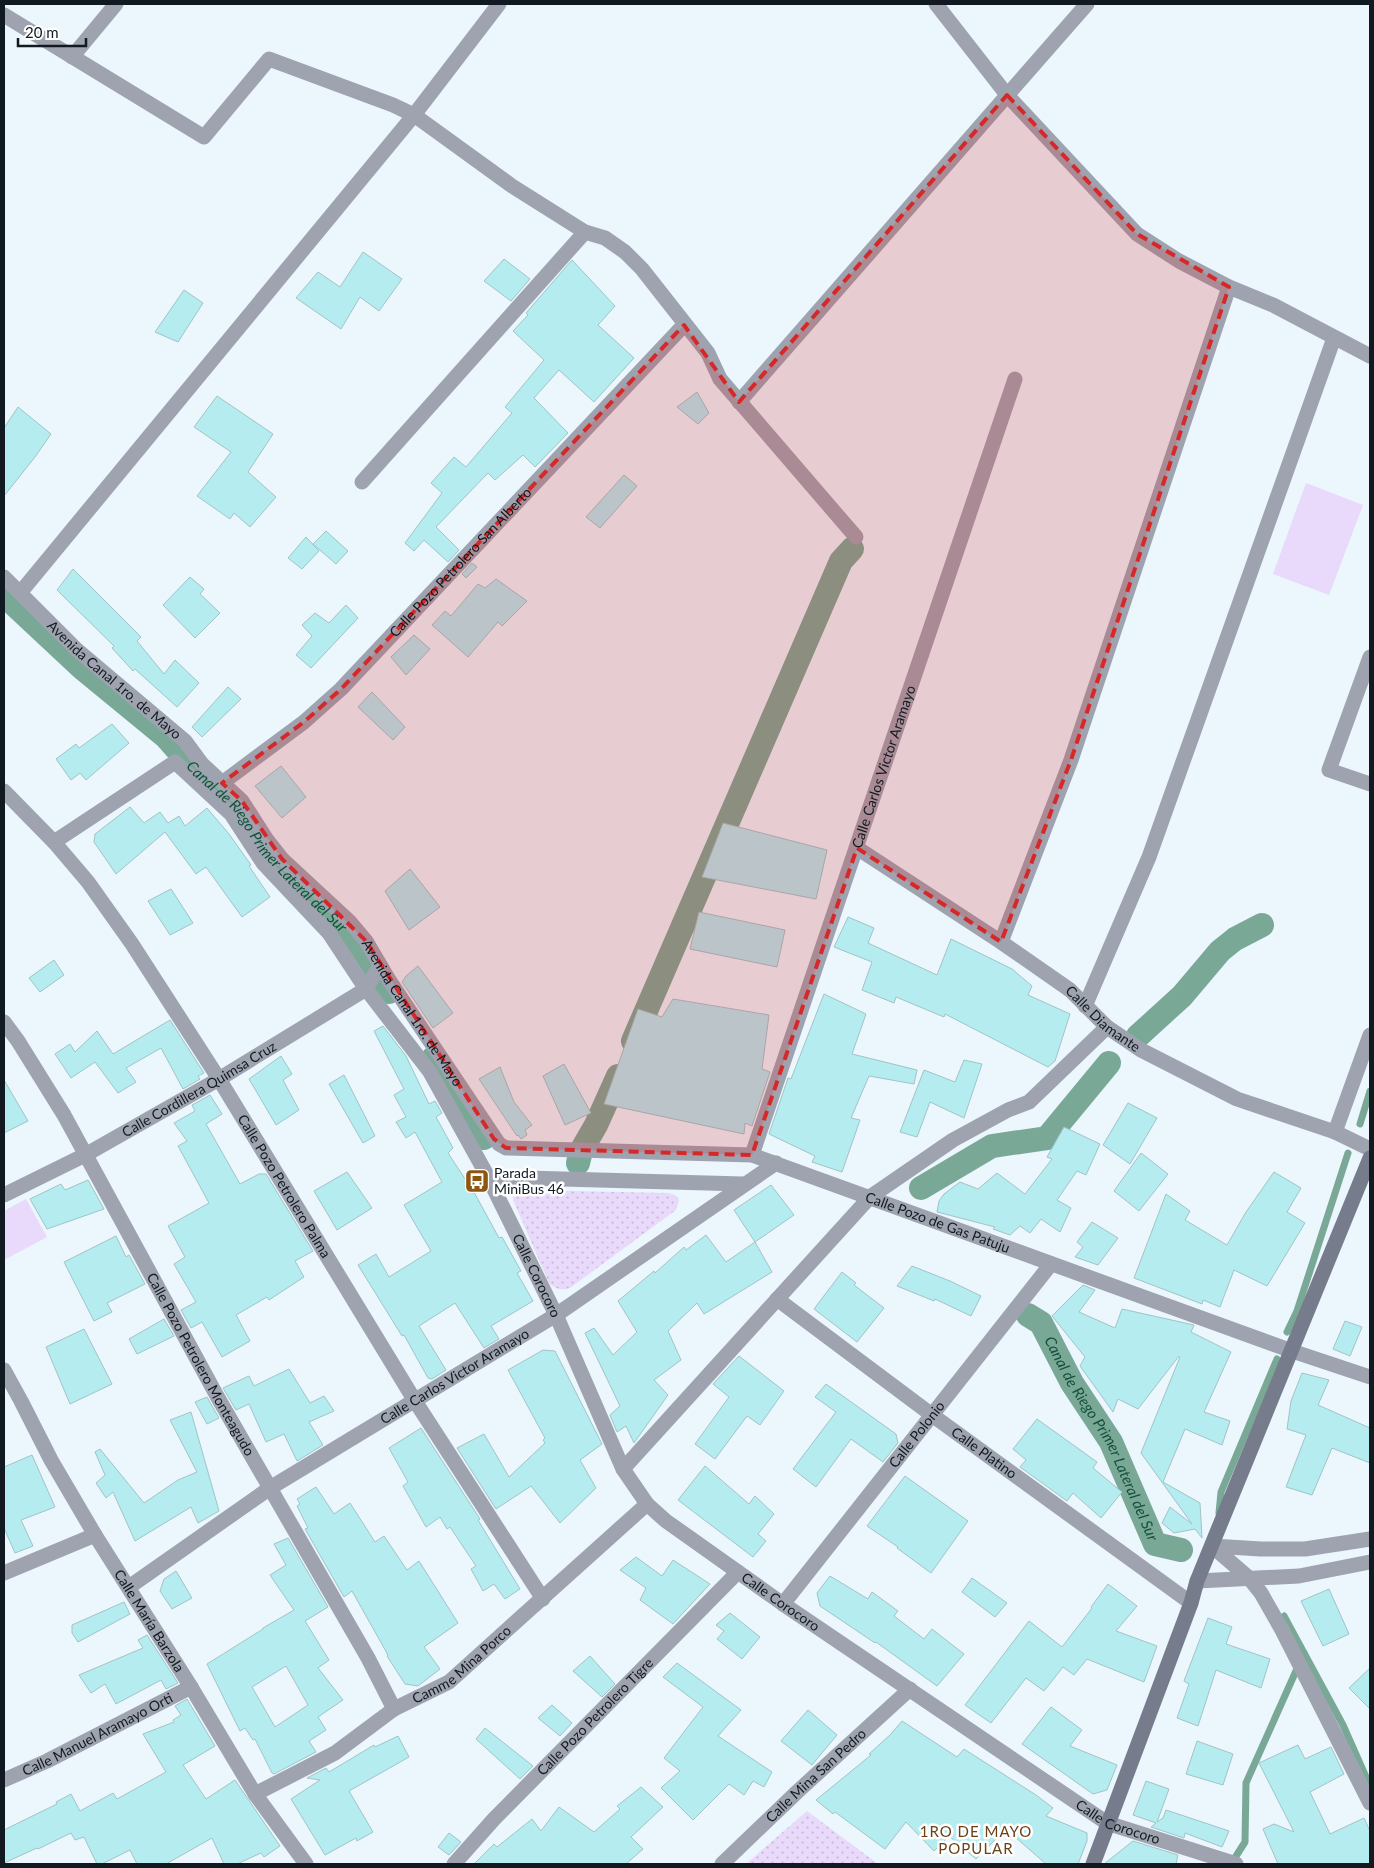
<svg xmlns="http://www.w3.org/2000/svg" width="1374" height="1868" font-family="Lato,sans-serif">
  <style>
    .grass { fill: #e9d9fa }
    .park { fill: url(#park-dots) }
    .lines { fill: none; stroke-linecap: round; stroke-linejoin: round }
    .stream { stroke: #7aa896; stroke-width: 7 }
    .canal { stroke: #7aa896; stroke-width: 24 }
    .building { fill: #b4ecf0; stroke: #a0c4c7; fill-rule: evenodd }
    .street { stroke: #9fa3af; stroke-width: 15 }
    .secondary { stroke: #777c8d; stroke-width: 15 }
    .marked { fill: #d62828; fill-opacity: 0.2; stroke: #d62828; stroke-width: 4; stroke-dasharray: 10 6; stroke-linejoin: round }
    .labels { text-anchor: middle; stroke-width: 5; stroke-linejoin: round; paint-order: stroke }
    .street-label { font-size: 14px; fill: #101a20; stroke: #fff }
    .poi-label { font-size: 14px; fill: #101a20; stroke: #fff; text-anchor: start }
    .water-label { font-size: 15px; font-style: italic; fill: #13503d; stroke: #fff }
    .neighbourhood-label { font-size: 15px; letter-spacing: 1px; fill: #694115; stroke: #fff }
  </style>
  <defs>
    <pattern id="park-dots" width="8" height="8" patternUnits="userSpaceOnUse" patternTransform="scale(1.25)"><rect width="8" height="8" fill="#e9d9fa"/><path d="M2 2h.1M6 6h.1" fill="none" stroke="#c7bad6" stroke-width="1.8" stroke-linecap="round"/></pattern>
  </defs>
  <rect width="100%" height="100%" fill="#ebf6fd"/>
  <g class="grass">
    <polygon points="1306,483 1363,505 1329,595 1273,574"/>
    <polygon points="26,1199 47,1237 4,1260 4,1211"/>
  </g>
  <g class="park">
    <path d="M522,1190L668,1193L675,1195L679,1200L676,1210L570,1288C562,1291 555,1289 549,1283L513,1200L514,1194Z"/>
    <polygon points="807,1811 878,1864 746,1864"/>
  </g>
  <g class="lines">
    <g class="stream">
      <polyline points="1360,1124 1370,1091"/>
      <polyline points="1287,1332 1297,1311 1348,1153"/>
      <polyline points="1219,1513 1221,1492 1277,1359"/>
      <polyline points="1284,1616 1343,1725 1370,1786"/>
      <polyline points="1231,1864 1245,1842 1246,1783 1304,1653"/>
    </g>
    <g class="canal">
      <path id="s1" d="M4,595L82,668L166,737L197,772L238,808L264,850L293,881L346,931L389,992"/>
      <polyline points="1138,1036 1182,996 1220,951 1235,939 1262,925"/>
      <polyline points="633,1041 841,561 852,549"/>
      <polyline points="433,1058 484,1138"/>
      <polyline points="578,1163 581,1151 596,1125 618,1076"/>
      <polyline points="921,1188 992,1146 1047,1138 1109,1063"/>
      <path id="s2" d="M1028,1315L1041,1323L1072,1383L1111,1442L1155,1544L1181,1550"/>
    </g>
  </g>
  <g class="building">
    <polygon points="363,252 402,279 379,311 360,297 341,329 296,298 318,272 340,287"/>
    <polygon points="504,259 530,279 511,301 484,281"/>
    <polygon points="572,260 615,306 598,325 634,358 594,402 559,370 534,398 568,433 535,467 523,455 495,480 488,473 436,527 459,550 448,562 424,540 414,551 405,543 442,493 431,483 454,457 466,467 512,413 505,407 544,360 513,331 528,315 526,313"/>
    <polygon points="184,290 203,303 178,342 155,332"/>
    <polygon points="697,392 709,413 698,424 677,407"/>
    <polygon points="217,396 273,434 248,472 276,497 250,527 234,513 230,519 197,496 231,452 194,427"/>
    <polygon points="18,407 51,434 35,457 4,496 4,428"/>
    <polygon points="624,475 637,486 600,528 586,517"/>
    <polygon points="326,531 348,551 336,564 313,544"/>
    <polygon points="306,537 319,551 302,569 288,558"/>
    <polygon points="472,563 477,567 466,578 462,574"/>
    <polygon points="73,569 141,637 137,641 164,674 175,660 199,683 177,707 135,669 133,671 112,648 114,646 57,590"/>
    <polygon points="190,577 204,589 200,594 220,613 195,638 163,605"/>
    <polygon points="496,579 527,601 502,626 498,622 468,657 432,625 445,611 451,616 478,584 485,588"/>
    <polygon points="346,605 358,618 311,668 296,655 312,636 302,625 315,613 329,623"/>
    <polygon points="414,635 430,649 406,675 391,657"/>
    <polygon points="228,687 241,699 202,737 192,727"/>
    <polygon points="372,692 405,727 393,740 358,707"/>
    <polygon points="112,724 129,743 86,780 80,773 71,780 56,759 76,744 79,748"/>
    <polygon points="281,766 306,797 282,818 255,786"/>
    <polygon points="130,807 144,823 160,812 168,823 179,816 185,826 207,808 229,834 251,865 249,866 270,897 242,917 206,867 196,874 165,832 116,874 94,842 95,834"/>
    <polygon points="723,823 827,850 816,899 702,877"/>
    <polygon points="410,869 440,907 409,930 385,891"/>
    <polygon points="171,889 193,923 170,935 148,901"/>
    <polygon points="699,912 785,930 777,967 690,949"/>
    <polygon points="848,917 874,928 868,943 937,975 951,939 1012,969 1032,986 1028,995 1070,1014 1055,1061 1048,1067 945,1014 944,1017 896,997 894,1003 862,990 872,962 834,947"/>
    <polygon points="54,960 64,975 40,992 29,978"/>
    <polygon points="418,966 453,1013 433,1028 402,982 406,976"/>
    <polygon points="824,994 866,1014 852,1054 917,1070 914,1084 869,1076 851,1118 860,1120 842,1172 812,1162 815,1156 769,1134 788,1078 791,1079"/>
    <polygon points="673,999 769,1015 762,1069 770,1072 752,1126 745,1123 744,1134 604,1104 638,1009 662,1017"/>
    <polygon points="170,1020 204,1073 198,1076 200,1079 183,1089 161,1048 126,1068 136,1082 118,1093 95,1062 71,1078 55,1054 70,1044 75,1052 97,1031 113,1054"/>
    <polygon points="383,1026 406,1056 429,1104 435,1101 442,1113 436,1117 453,1148 448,1153 475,1194 499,1238 502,1237 521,1271 517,1273 533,1301 491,1326 499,1339 484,1348 455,1303 419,1326 446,1370 432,1379 428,1378 404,1335 402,1336 358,1265 376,1254 389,1277 431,1251 404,1205 442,1182 415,1132 406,1138 396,1122 406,1117 394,1095 404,1089 374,1031"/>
    <polygon points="281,1056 292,1074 283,1080 299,1110 276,1125 249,1079"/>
    <polygon points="964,1060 982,1064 964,1118 930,1102 917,1137 900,1132 924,1070 955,1082"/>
    <polygon points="564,1064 591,1113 565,1125 543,1076"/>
    <polygon points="500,1067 514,1102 532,1125 525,1130 527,1135 521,1139 518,1135 517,1136 479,1079"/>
    <polygon points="344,1075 375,1136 363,1143 329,1084"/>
    <polygon points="4,1080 28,1121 4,1133"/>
    <polygon points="210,1095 222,1114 206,1124 240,1184 259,1174 266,1174 313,1251 295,1261 304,1277 269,1300 267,1297 236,1315 250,1341 222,1357 202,1322 191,1328 181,1310 196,1302 174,1264 185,1257 168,1226 209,1203 178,1146 187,1141 174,1123 195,1111 192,1105"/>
    <polygon points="1128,1103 1157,1118 1130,1164 1103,1145"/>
    <polygon points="1064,1127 1100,1144 1086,1175 1077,1171 1057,1200 1071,1208 1060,1232 1041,1219 1030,1233 1020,1226 1010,1235 993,1229 995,1227 937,1212 939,1201 944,1194 960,1182 978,1189 997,1173 1025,1194 1052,1159 1047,1157"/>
    <polygon points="1141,1153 1168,1174 1139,1211 1114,1191"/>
    <polygon points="347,1172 372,1208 337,1230 314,1191"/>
    <polygon points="1274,1172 1301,1188 1287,1212 1305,1223 1267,1286 1234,1270 1220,1307 1203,1300 1202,1304 1134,1278 1166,1194 1190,1211 1185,1220 1227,1245 1246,1212"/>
    <polygon points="88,1180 104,1209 47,1229 30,1199 61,1184 65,1190"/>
    <polygon points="771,1185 794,1215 755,1242 734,1210"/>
    <polygon points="1092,1222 1118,1238 1098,1265 1075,1257 1083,1247 1077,1242"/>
    <polygon points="706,1235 726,1262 755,1242 772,1272 704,1314 697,1303 668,1331 681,1360 654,1380 668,1395 634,1443 626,1426 617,1432 610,1415 620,1406 585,1333 594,1328 613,1355 637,1332 618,1301 654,1271 655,1273 684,1247 686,1250"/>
    <polygon points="116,1236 126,1257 129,1255 145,1284 107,1303 112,1312 94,1321 64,1262"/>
    <polygon points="912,1266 950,1281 981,1296 971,1316 935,1299 934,1301 897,1286"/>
    <polygon points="842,1272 856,1283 854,1285 884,1308 857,1342 814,1309"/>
    <polygon points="1083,1285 1095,1290 1079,1312 1115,1328 1122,1309 1194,1325 1191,1332 1231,1352 1204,1412 1230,1421 1222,1445 1185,1429 1163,1482 1200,1503 1202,1538 1195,1529 1174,1533 1162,1523 1170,1507 1192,1524 1141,1453 1180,1357 1179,1356 1138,1409 1118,1399 1113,1412 1080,1366 1085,1357 1052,1316"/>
    <polygon points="164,1319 174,1336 137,1354 129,1339"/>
    <polygon points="1345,1321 1362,1327 1350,1356 1333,1349"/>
    <polygon points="84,1329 112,1384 70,1404 46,1347"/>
    <polygon points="543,1350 555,1351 602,1444 580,1460 596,1488 560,1523 531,1486 496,1509 457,1448 484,1434 509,1477 545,1443 543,1440 545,1438 508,1370"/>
    <polygon points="739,1356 784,1391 760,1425 747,1416 715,1459 695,1444 729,1397 713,1384"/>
    <polygon points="289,1369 310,1403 324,1396 334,1411 309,1422 323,1445 297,1461 284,1434 266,1442 249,1404 236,1410 223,1388 249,1376 254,1386"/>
    <polygon points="1302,1373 1329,1380 1318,1405 1370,1428 1370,1463 1332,1448 1312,1495 1286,1487 1306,1435 1287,1429 1291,1401"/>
    <polygon points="826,1384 896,1434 898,1443 883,1462 851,1439 816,1487 793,1469 836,1412 815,1397"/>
    <polygon points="207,1397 219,1418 207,1424 195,1402"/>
    <polygon points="191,1412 219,1511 198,1523 191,1507 135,1541 113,1492 106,1498 96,1483 105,1475 95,1452 100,1449 144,1503 178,1480 197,1472 170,1420"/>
    <polygon points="1037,1419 1097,1462 1093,1468 1122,1492 1101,1518 1073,1493 1067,1501 1020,1467 1026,1460 1013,1449"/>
    <polygon points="421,1428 480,1519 478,1520 520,1589 505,1599 494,1584 483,1591 471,1569 476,1566 450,1527 447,1529 440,1517 426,1527 403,1486 408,1482 389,1448"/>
    <polygon points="32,1455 55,1507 21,1520 33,1546 15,1553 4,1528 4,1467"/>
    <polygon points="705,1466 749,1504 755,1496 774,1514 758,1534 766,1541 753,1557 678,1500"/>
    <polygon points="905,1476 968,1521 931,1573 897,1548 898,1547 867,1526"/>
    <polygon points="316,1487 334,1514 350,1503 375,1542 384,1536 407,1570 419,1561 458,1623 424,1647 440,1669 418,1686 405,1684 387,1656 388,1655 352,1591 344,1597 305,1529 308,1528 297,1506 300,1504 297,1499"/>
    <path d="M288,1538L328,1607L305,1621L329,1660L318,1668L343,1700L318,1717L326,1730L309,1741L316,1752L274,1774L272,1773L255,1739L253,1740L245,1728L240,1731L207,1664L263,1629V1628L294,1610L270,1575L286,1565L274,1544ZM286,1666L308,1705L275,1727L252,1687Z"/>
    <polygon points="636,1557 662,1576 673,1560 710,1584 673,1624 640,1600 646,1588 620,1570"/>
    <polygon points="176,1571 192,1598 172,1609 160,1591 164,1579"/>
    <polygon points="830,1576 868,1599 872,1592 898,1611 894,1616 924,1639 932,1629 964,1654 937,1686 876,1642 875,1643 820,1606 817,1593"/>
    <polygon points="972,1578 1007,1603 995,1617 962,1592"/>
    <polygon points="1108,1584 1137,1606 1116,1631 1157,1646 1144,1682 1087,1659 1074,1675 1063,1667 1044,1691 1026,1678 991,1723 965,1705 1029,1621 1062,1647 1092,1608 1091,1607"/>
    <polygon points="1329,1589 1349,1634 1323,1646 1301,1601"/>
    <polygon points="124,1602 130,1614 78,1642 72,1633 72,1625"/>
    <polygon points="730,1613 760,1637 742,1659 717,1639 724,1631 716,1625"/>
    <polygon points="1208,1618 1232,1627 1226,1644 1270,1659 1261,1688 1216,1670 1198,1726 1177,1718 1189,1684 1184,1681"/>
    <polygon points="147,1635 178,1683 166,1689 161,1680 116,1704 105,1684 91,1693 79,1675 143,1648 138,1640"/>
    <polygon points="590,1656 615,1684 602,1697 573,1671"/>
    <polygon points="677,1663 741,1710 718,1736 772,1772 764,1787 753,1781 744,1795 729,1784 693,1820 661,1788 680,1771 664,1758 703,1707 663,1677"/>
    <polygon points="1370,1668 1370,1709 1349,1688"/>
    <polygon points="187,1699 215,1746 183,1765 206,1799 235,1780 280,1846 264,1857 261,1853 237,1864 224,1864 212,1838 166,1864 137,1864 130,1850 102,1864 97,1864 84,1837 75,1840 71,1833 38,1849 37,1848 4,1863 4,1830 10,1827 57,1804 56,1802 71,1794 80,1811 113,1793 117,1799 166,1772 143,1734 174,1722 173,1720 181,1715 175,1706"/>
    <polygon points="552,1705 572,1723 560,1736 538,1718"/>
    <polygon points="1051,1707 1082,1730 1070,1746 1117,1765 1107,1790 1093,1794 1022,1744"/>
    <polygon points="808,1710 837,1735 812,1765 781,1741"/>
    <polygon points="902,1721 957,1757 964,1749 1036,1795 1053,1808 1046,1816 1087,1833 1087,1841 1078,1864 1046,1864 1006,1829 976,1859 949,1836 934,1851 906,1822 885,1849 835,1812 833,1814 816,1800 871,1755 869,1754 891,1734"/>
    <polygon points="485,1728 533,1766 520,1779 476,1739"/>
    <polygon points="398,1736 409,1757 349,1791 373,1832 357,1841 356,1838 325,1855 291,1799 320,1780 307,1778 326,1768 329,1772 374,1745 375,1747"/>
    <polygon points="1197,1741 1233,1754 1223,1785 1186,1774"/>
    <polygon points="1298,1745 1305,1759 1331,1747 1344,1774 1310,1792 1330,1834 1364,1818 1370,1831 1370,1864 1278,1864 1263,1829 1274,1824 1294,1832 1259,1763"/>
    <polygon points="1146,1781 1169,1789 1157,1822 1163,1818 1166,1810 1229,1831 1222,1847 1185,1833 1184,1838 1151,1827 1156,1823 1133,1815"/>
    <polygon points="641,1787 663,1807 631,1837 643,1849 626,1864 474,1864 494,1844 497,1847 532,1819 541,1831 559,1807 594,1832 620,1809 617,1806"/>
    <polygon points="449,1833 461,1842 449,1855 438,1847"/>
    <polygon points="1133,1841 1178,1855 1176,1864 1104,1864"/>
  </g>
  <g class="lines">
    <g class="street">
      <polyline points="936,4 1007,95 1137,234 1179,261 1229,287 1273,305 1370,356"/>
      <polyline points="4,15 204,137 269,59 393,105 414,115 512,186 585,232 605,238 625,252 642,269 708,353 720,379 856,537"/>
      <polyline points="72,57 116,4"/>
      <polyline points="739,402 1087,4"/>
      <polyline points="362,482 585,232"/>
      <path id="s3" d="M4,577L77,650L185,741L202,764L242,801L267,840L282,859L350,922L366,941L389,980L499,1144L506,1148L752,1155L1292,1351L1370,1377"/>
      <polyline points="20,593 414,115 499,4"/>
      <polyline points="1370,657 1329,770 1370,784"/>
      <path id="s4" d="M222,783L304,722L341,689L684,325"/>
      <path id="s5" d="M4,791L54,842L88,882L132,944L219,1079L415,1401L543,1599"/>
      <path id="s6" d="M54,842L175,762L231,814L263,863L329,933L366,989L430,1072L488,1177L556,1315L623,1469L647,1504L666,1521L783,1604L1107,1823L1236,1864"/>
      <path id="s7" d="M857,848L1001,942L1070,990L1107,1027L1141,1050L1237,1099L1335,1132L1370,1149"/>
      <polyline points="1001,942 1071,760 1229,287"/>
      <polyline points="1085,1006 1149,857 1334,338"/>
      <path id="s8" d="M4,1022L18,1041L64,1115L217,1396L368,1658L394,1709"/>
      <polyline points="1335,1132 1370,1035"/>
      <path id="s9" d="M752,1155L1015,379"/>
      <polyline points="488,1177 743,1184"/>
      <path id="s10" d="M4,1195L85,1155L219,1079L366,989L380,965"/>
      <path id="s11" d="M777,1299L932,1415L1191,1603"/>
      <path id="s12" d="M4,1370L21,1401L51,1460L95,1535L191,1687L255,1794L306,1864"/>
      <polyline points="623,1469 870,1197 953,1140 1008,1110 1029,1102 1107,1027"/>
      <polyline points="1212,1546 1249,1578 1261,1593 1282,1630 1370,1803"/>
      <polyline points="1212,1546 1261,1549 1305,1549 1370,1539"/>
      <polyline points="4,1573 95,1535"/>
      <polyline points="1197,1581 1299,1576 1370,1562"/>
      <path id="s13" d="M129,1587L270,1488L556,1315L776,1163"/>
      <path id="s14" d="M783,1604L1051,1264"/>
      <path id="s15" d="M4,1780L47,1761L191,1687"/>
      <path id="s16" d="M255,1794L335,1753L394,1709L449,1682L647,1504"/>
      <path id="s17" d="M454,1864L494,1819L738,1572"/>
      <path id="s18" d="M722,1864L797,1792L910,1689"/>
    </g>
    <polyline class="secondary" points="1093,1864 1191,1603 1197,1581 1370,1158"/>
  </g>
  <path class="marked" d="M1007,95L1137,234L1229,287L1071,760L1001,942L857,848L752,1155L506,1148L494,1139L366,941L282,859L242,801L222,783L304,722L341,689L684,325L739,402Z"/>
  <defs>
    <symbol id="bus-square" viewBox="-11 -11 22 22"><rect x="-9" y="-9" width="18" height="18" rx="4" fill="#8e550f" stroke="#fff"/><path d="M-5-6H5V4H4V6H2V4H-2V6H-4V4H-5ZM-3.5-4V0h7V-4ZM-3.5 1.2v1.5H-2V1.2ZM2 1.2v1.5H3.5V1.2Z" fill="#fff"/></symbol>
  </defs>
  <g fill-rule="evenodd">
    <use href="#bus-square" x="463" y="1167" width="28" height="28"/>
  </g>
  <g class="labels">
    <g class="street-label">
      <text dy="5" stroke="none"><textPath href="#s4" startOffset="326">Calle Pozo Petrolero San Alberto</textPath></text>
      <text dy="5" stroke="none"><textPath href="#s3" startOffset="151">Avenida Canal 1ro. de Mayo</textPath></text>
      <text dy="5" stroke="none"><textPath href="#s9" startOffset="410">Calle Carlos Victor Aramayo</textPath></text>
      <text dy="5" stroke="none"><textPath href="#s3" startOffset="601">Avenida Canal 1ro. de Mayo</textPath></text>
      <text dy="5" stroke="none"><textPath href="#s7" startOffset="300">Calle Diamante</textPath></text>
      <text dy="5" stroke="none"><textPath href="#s10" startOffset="222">Calle Cordillera Quimsa Cruz</textPath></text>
      <text dy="5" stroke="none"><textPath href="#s5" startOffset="486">Calle Pozo Petrolero Palma</textPath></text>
      <text dy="5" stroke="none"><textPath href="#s3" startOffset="1210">Calle Pozo de Gas Patuju</textPath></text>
      <text dy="5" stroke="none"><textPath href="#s6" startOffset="778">Calle Corocoro</textPath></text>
      <text dy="5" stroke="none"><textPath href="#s8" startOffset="395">Calle Pozo Petrolero Monteagudo</textPath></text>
      <text dy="5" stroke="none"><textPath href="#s13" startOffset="388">Calle Carlos Victor Aramayo</textPath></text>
      <text dy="5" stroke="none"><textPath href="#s14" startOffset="216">Calle Polonio</textPath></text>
      <text dy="5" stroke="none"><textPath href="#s11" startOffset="258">Calle Platino</textPath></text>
      <text dy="5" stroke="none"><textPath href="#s6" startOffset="1198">Calle Corocoro</textPath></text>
      <text dy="5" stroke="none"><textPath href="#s12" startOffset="290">Calle María Barzola</textPath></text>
      <text dy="5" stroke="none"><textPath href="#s16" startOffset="245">Camme Mina Porco</textPath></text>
      <text dy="5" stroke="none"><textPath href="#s17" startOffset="204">Calle Pozo Petrolero Tigre</textPath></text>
      <text dy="5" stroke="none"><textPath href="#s15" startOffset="104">Calle Manuel Aramayo Orti</textPath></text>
      <text dy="5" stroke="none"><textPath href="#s18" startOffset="129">Calle Mina San Pedro</textPath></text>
      <text dy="5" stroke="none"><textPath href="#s6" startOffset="1602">Calle Corocoro</textPath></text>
    </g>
    <g class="poi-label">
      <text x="494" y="1178">Parada<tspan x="494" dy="16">MiniBus 46</tspan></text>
    </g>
    <g class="water-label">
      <text dy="5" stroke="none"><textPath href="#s1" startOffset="365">Canal de Riego Primer Lateral del Sur</textPath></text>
      <text dy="5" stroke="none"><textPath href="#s2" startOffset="146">Canal de Riego Primer Lateral del Sur</textPath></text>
    </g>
    <g class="neighbourhood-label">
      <text x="976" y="1837">1RO DE MAYO<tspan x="976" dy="17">POPULAR</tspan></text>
    </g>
  </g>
  <rect width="1374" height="1868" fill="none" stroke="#101a20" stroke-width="10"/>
  <path d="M18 38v8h68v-8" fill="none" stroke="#101a20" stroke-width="2.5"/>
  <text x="25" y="38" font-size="15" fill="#101a20" stroke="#ffffff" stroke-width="4" paint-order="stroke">20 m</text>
</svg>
